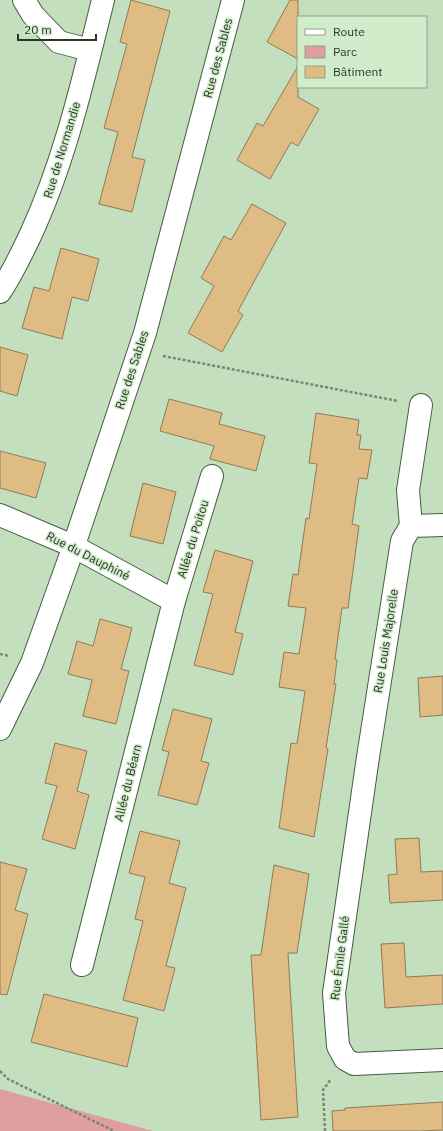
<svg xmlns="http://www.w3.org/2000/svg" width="443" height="1131" font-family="'IBM Plex Sans',sans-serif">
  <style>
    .green { fill: #df9f9e }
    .building { fill: #debc83; stroke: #8f7b59 }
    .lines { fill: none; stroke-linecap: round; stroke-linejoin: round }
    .minor-casing { stroke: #455d40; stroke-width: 24 }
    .path { stroke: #768a72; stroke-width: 2.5; stroke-dasharray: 3 2; stroke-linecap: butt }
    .minor { stroke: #fff; stroke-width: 22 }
    .labels { text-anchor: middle; stroke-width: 3; stroke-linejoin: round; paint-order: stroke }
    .street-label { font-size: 12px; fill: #2b3629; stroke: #d0ecca }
  </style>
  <rect width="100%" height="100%" fill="#c3dfbd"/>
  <polygon class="green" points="0,1089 153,1131 0,1131"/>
  <g class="building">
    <polygon points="131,0 170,11 132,157 145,160 132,212 99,204 118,132 104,128 127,44 120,42"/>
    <polygon points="290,0 298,0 298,59 267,42"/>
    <polygon points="298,66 298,97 319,109 298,146 291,142 270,179 237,160 257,123 263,126"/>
    <polygon points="252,204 286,223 238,311 243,315 222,352 188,333 214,286 201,278 224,236 231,240"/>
    <polygon points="61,248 99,259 88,301 72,297 62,339 22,328 34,287 49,291"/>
    <polygon points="0,347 28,355 17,396 0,391"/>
    <polygon points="169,399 222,413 219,424 265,436 256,471 210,459 214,446 160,431"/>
    <polygon points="316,413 359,420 357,435 361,435 359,449 372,450 367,479 359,478 352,524 359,526 348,608 342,608 335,659 337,660 334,684 336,684 326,748 328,749 314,837 279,828 291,743 297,744 305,691 279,687 284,652 299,654 306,608 288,606 293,574 298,575 306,518 309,519 317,464 309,463"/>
    <polygon points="0,451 46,463 36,498 0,488"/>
    <polygon points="143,483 176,492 163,544 130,536"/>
    <polygon points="215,550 253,561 235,632 243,634 233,675 194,665 213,594 203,592"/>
    <polygon points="100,619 132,628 121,669 129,671 116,724 83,716 92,680 68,674 77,641 93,646"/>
    <polygon points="443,676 443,715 420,717 418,678"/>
    <polygon points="173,709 212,719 201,761 209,763 197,805 158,795 169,752 162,750"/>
    <polygon points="55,743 87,751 77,791 89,795 75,849 42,839 57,786 45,783"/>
    <polygon points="140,831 180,841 169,883 186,888 166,966 175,968 164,1011 123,1000 143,921 135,919 145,877 129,873"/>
    <polygon points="419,838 421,872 443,871 443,900 390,903 388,875 397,874 395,839"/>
    <polygon points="0,862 27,869 15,910 28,914 7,995 0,994"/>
    <polygon points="274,865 309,874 297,953 288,953 298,1117 261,1120 251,955 261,955"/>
    <polygon points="404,943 406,977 443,975 443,1004 385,1008 381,944"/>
    <polygon points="44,994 138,1018 127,1067 31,1042"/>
    <polygon points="443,1102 443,1130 420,1131 333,1131 332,1111 345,1110 345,1108"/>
  </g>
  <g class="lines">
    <defs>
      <g id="minor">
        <polyline points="24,0 33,15 59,42 90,50"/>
        <path d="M0,292C12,274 21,255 30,236C65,161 83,80 103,0"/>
        <polyline points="0,515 73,546 174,601"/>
        <polyline points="443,525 411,526 402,541 368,757 334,993 338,1046 345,1059 354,1064 443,1060"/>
        <polyline points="411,526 408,490 421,405"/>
        <polyline points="0,729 32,663 70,557 145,333 233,0"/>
        <polyline points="82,965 174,601 212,476"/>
      </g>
    </defs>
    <use href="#minor" class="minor-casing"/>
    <g class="path">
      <polyline points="163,356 398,401"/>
      <polyline points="0,654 9,656"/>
      <polyline points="0,1071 8,1079 114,1131"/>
      <polyline points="325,1131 323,1090 331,1079"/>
    </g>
    <use href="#minor" class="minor"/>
  </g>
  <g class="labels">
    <g class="street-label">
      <text transform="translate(218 58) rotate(-75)" y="4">Rue des Sables</text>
      <text transform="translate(62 150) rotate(-73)" y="4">Rue de Normandie</text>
      <text transform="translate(132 370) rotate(-72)" y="4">Rue des Sables</text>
      <text transform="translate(193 539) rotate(-73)" y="4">Allée du Poitou</text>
      <text transform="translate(88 556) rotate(27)" y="4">Rue du Dauphiné</text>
      <text transform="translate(386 641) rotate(-81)" y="4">Rue Louis Majorelle</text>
      <text transform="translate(128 783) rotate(-76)" y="4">Allée du Béarn</text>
      <text transform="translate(340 958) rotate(-83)" y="4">Rue Émile Gallé</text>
    </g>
  </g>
  <rect x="297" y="16" width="130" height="72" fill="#d0ecca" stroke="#8ea38a"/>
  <rect x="305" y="29" width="20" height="6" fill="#ffffff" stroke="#8ea38a"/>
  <text x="333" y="36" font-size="12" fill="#2b3629">Route</text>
  <rect x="305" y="46" width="20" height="12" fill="#df9f9e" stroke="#8ea38a"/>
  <text x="333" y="56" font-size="12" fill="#2b3629">Parc</text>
  <rect x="305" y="66" width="20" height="12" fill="#debc83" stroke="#8ea38a"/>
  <text x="333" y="76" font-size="12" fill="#2b3629">Bâtiment</text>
  <path d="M18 34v6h78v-6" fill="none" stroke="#2b3629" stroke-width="2"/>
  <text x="24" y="34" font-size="12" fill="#2b3629" stroke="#d0ecca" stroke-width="3" paint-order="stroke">20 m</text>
</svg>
